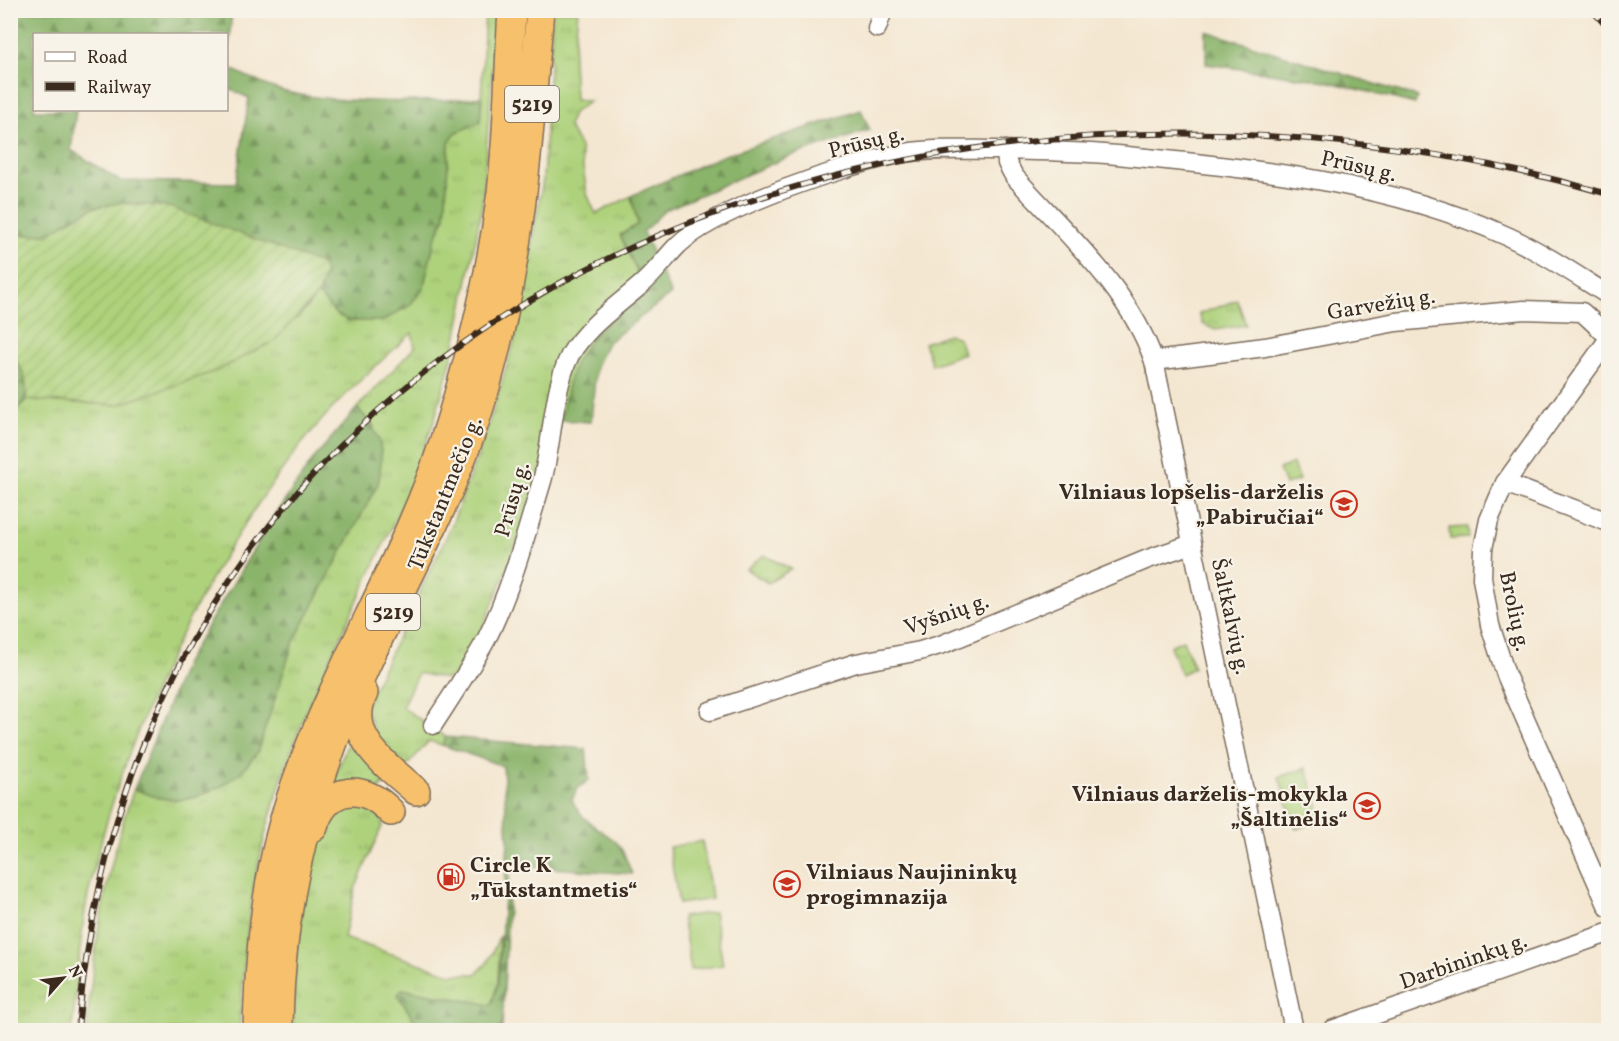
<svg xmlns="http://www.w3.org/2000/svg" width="1619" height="1041" font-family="Vollkorn,serif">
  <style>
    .grass { fill: url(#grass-tufts); stroke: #747e4c; stroke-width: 1.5 }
    .forest { fill: url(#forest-firs); stroke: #626f44; stroke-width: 1.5; fill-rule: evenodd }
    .garden { fill: url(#garden-furrows); stroke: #747e4c; stroke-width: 1.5 }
    .pitch { fill: #aed27b; stroke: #747e4c; stroke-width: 1.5 }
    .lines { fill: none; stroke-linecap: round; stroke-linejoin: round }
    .minor-casing { stroke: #7c6c5d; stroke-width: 21 }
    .highway-casing { stroke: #7c6c5d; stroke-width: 30 }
    .minor { stroke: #fff; stroke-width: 18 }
    .highway { stroke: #f7c06c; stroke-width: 27 }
    .rail-casing { stroke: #3b2a1e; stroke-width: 6 }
    .rail { stroke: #f7f3e8; stroke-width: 4; stroke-dasharray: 11; stroke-linecap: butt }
    .labels { text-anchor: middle; stroke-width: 4.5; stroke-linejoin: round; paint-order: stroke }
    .shield { fill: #f7f3e8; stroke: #73665b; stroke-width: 1.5 }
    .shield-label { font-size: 21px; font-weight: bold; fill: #3b2a1e }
    .street-label { font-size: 22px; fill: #3b2a1e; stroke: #f7f3e8 }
    .poi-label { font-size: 22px; font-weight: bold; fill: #3b2a1e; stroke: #f7f3e8; text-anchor: end }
  </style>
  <defs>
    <pattern id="grass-tufts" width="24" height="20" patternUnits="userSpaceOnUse" patternTransform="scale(1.5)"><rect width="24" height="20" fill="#aed27b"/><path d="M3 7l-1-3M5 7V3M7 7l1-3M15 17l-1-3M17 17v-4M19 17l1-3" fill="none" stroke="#97b46a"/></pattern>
    <pattern id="forest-firs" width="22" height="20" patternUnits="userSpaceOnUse" patternTransform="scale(1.5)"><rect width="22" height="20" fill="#8ab46b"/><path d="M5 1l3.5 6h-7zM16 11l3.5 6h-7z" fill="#729357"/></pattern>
    <pattern id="garden-furrows" width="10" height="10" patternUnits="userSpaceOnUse" patternTransform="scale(1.5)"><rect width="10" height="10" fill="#aed27b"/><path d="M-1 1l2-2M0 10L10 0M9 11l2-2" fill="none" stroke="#97b46a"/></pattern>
  </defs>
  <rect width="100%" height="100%" fill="#f7f3e8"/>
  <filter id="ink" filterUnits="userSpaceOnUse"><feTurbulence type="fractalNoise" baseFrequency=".0167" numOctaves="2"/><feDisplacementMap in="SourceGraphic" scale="12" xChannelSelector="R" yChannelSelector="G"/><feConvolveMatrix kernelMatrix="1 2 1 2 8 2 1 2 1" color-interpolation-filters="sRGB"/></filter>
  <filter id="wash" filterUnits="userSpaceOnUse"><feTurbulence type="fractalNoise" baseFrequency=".008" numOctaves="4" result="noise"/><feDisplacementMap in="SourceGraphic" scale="24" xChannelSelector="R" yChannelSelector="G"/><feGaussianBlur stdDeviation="1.35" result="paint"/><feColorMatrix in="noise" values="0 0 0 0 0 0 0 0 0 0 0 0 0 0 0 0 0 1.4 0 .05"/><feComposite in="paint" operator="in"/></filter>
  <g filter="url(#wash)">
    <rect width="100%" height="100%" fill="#f4e7d1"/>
    <g class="grass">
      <path d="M485,11H497L482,207L454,350L434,421L408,492L306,711L284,771L266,830L254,884L246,941L239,1030H87C93,948 106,866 134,789L159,798L178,800L198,796L221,786L241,772L257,753L293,643L311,608L374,426L357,408L415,347L412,333C374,367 335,402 303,442C201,573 123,732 88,895C79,939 77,986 72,1030H11V417L26,400L118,405L299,317L318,294L337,315L423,289L434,242L445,216L449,143L455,133L480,122Z"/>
      <polygon points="553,11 578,11 573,60 575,100 590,101 574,112 568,126 580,147 587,194 596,214 631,196 638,224 620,235 647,293 609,322 560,420 509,564 478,639 454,676 446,679 418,673 402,707 446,737 442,745 429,741 404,769 380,747 365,706 451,527 486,433 514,342 543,180"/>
      <polygon points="1237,300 1246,325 1215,330 1203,324 1199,314"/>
      <polygon points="948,334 959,338 964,353 932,365 924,343"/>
      <polygon points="764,555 791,569 768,583 746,569"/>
      <polygon points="1183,640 1194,668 1181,674 1170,646"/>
      <polygon points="351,735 388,777 380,789 330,790"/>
      <polygon points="352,797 382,819 382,826 355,889 344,938 451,974 476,974 487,963 500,936 498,983 491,1005 402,989 398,995 416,1023 413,1030 293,1030 295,964 303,897 323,815"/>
    </g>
    <g class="forest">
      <path d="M10,11H232L227,67C242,74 257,82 273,88C319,105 432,103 482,97L480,122L455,133L449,143L445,216L434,242L423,289L410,305L383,321H349L337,315L318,294L325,274L143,204L120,203L92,208L47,234L11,236ZM34,34H226L227,88L249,98L236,183L120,181L71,150L76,110H34Z"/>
      <polygon points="1206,31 1417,97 1415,104 1326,81 1206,64"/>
      <path d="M861,110L870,130L790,156L665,210L643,232L671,294L607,343L596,366L591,422L560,420C565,401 568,378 576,361C591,331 621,312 647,293L620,235L638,224L631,196L722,156Z"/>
      <path d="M10,355C33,377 32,397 11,417Z"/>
      <path d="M357,408C382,434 385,448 378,484L293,643L257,753L241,772L221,786L198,796L178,800L159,798L134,789L185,663L272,519L316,456Z"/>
      <path d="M446,737L586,749L589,780L577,789L572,800C584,824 599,827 617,843C624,850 628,865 632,874L510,865L502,1030H413L416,1023L398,995L402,989L491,1005L498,983L508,841L503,766L442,745Z"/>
    </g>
    <path class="garden" d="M120,203L169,207L321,264L325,273L318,294L274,341L216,371L118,405L26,400C28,382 24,368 11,355V236L47,234L92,208Z"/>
    <g class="pitch">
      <polygon points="1293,464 1299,480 1285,485 1279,469"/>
      <polygon points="1467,527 1468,538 1450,539 1449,528"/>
      <polygon points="1306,768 1323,820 1296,829 1279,777"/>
      <polygon points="702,841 712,899 679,904 669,847"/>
      <polygon points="714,912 723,965 691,970 682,917"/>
    </g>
  </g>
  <g filter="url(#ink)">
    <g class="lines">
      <defs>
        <g id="minor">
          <polyline points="877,28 883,10"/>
          <path d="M1006,150L1007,163L1014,176C1064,232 1129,288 1154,361L1294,1030"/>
          <polyline points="1608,340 1505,483 1489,520 1483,549 1482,578 1490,625 1506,675 1608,907"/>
          <polyline points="1154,361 1265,347 1396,322 1524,310 1582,312 1608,336"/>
          <polyline points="1505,483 1608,522"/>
          <polyline points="710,711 856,663 920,651 943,644 1148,559 1192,544"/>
          <path d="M433,725C451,697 470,669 486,640C511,590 526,534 542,481C553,443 553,377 575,347C593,322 619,304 642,284C656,272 666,257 678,245C718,207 850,163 905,153C935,148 966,150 997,150C1041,151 1084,151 1127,156C1257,169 1389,182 1509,237C1544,253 1576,275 1608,295"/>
          <polyline points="1332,1030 1608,933"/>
        </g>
        <g id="highway">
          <path d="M364,693C343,736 387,765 416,791"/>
          <path d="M314,827C327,785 363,782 391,812"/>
          <path d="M257,1030C259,945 267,860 297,779C338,665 403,561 442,446C469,364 490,278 501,192C508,132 508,71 512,10"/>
          <path d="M279,1030C280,918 301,823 343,719C379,629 429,546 463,456C518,314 527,161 540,10"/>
        </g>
      </defs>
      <use href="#minor" class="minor-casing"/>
      <use href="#highway" class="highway-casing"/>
      <use href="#minor" class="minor"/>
      <use href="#highway" class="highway"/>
      <defs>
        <g id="rail">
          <polyline points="1592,10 1608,28"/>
          <polyline points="1605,10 1608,14"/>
          <path d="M78,1030C141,272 937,0 1608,194"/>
        </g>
      </defs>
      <use href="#rail" class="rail-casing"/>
      <use href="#rail" class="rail"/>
    </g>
  </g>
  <defs>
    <symbol id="school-ring" viewBox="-11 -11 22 22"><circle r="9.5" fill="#f7f3e8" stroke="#c8321e" stroke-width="1.5"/><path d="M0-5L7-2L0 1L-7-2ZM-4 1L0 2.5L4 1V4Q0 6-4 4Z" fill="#c8321e"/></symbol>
    <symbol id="fuel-ring" viewBox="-11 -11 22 22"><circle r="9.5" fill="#f7f3e8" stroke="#c8321e" stroke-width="1.5"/><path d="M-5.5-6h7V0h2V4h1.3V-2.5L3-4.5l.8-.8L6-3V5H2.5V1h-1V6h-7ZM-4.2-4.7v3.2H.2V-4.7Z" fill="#c8321e"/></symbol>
  </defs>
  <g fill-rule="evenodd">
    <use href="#school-ring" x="1329" y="489" width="30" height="30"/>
    <use href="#school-ring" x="1352" y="791" width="30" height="30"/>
    <use href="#fuel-ring" x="436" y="862" width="30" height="30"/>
    <use href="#school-ring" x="772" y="869" width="30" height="30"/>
  </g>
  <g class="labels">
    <g class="shield">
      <rect x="505" y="86" width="54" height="36" rx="4.5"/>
      <rect x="366" y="594" width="54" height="36" rx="4.5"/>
    </g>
    <g class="shield-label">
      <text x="532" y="111">5219</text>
      <text x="393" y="619">5219</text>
    </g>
    <g class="street-label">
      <text transform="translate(866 141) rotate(-14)" y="8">Prūsų g.</text>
      <text transform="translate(1359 165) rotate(13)" y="8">Prūsų g.</text>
      <text transform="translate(1381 303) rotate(-9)" y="8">Garvežių g.</text>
      <text transform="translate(444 493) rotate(-68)" y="8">Tūkstantmečio g.</text>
      <text transform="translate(511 499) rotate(-74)" y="8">Prūsų g.</text>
      <text transform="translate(1516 611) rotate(78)" y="8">Brolių g.</text>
      <text transform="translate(946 613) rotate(-19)" y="8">Vyšnių g.</text>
      <text transform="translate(1232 616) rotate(78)" y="8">Šaltkalvių g.</text>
      <text transform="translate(1463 960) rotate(-19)" y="8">Darbininkų g.</text>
    </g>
    <g class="poi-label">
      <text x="1324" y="499">Vilniaus lopšelis-darželis<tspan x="1324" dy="25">„Pabiručiai“</tspan></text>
      <text x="1348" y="801">Vilniaus darželis-mokykla<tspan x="1348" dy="25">„Šaltinėlis“</tspan></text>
      <text x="470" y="872" text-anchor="start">Circle K<tspan x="470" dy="25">„Tūkstantmetis“</tspan></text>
      <text x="806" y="879" text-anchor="start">Vilniaus Naujininkų<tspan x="806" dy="25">progimnazija</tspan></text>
    </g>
  </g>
  <rect width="1619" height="1041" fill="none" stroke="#f7f3e8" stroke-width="36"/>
  <rect x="33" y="33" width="195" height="78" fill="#f7f3e8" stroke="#aca397" stroke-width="1.5"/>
  <rect x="45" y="52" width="30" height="9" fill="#ffffff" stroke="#aca397" stroke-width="1.5"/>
  <text x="87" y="63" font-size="18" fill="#3b2a1e">Road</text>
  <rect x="45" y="82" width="30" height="9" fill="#3b2a1e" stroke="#aca397" stroke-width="1.5"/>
  <text x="87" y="93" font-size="18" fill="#3b2a1e">Railway</text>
  <g transform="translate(63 978) rotate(62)" stroke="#f7f3e8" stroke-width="4.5" paint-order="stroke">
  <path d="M0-4.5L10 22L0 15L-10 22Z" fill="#3b2a1e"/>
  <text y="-9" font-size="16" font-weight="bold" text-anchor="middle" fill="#3b2a1e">N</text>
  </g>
</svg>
